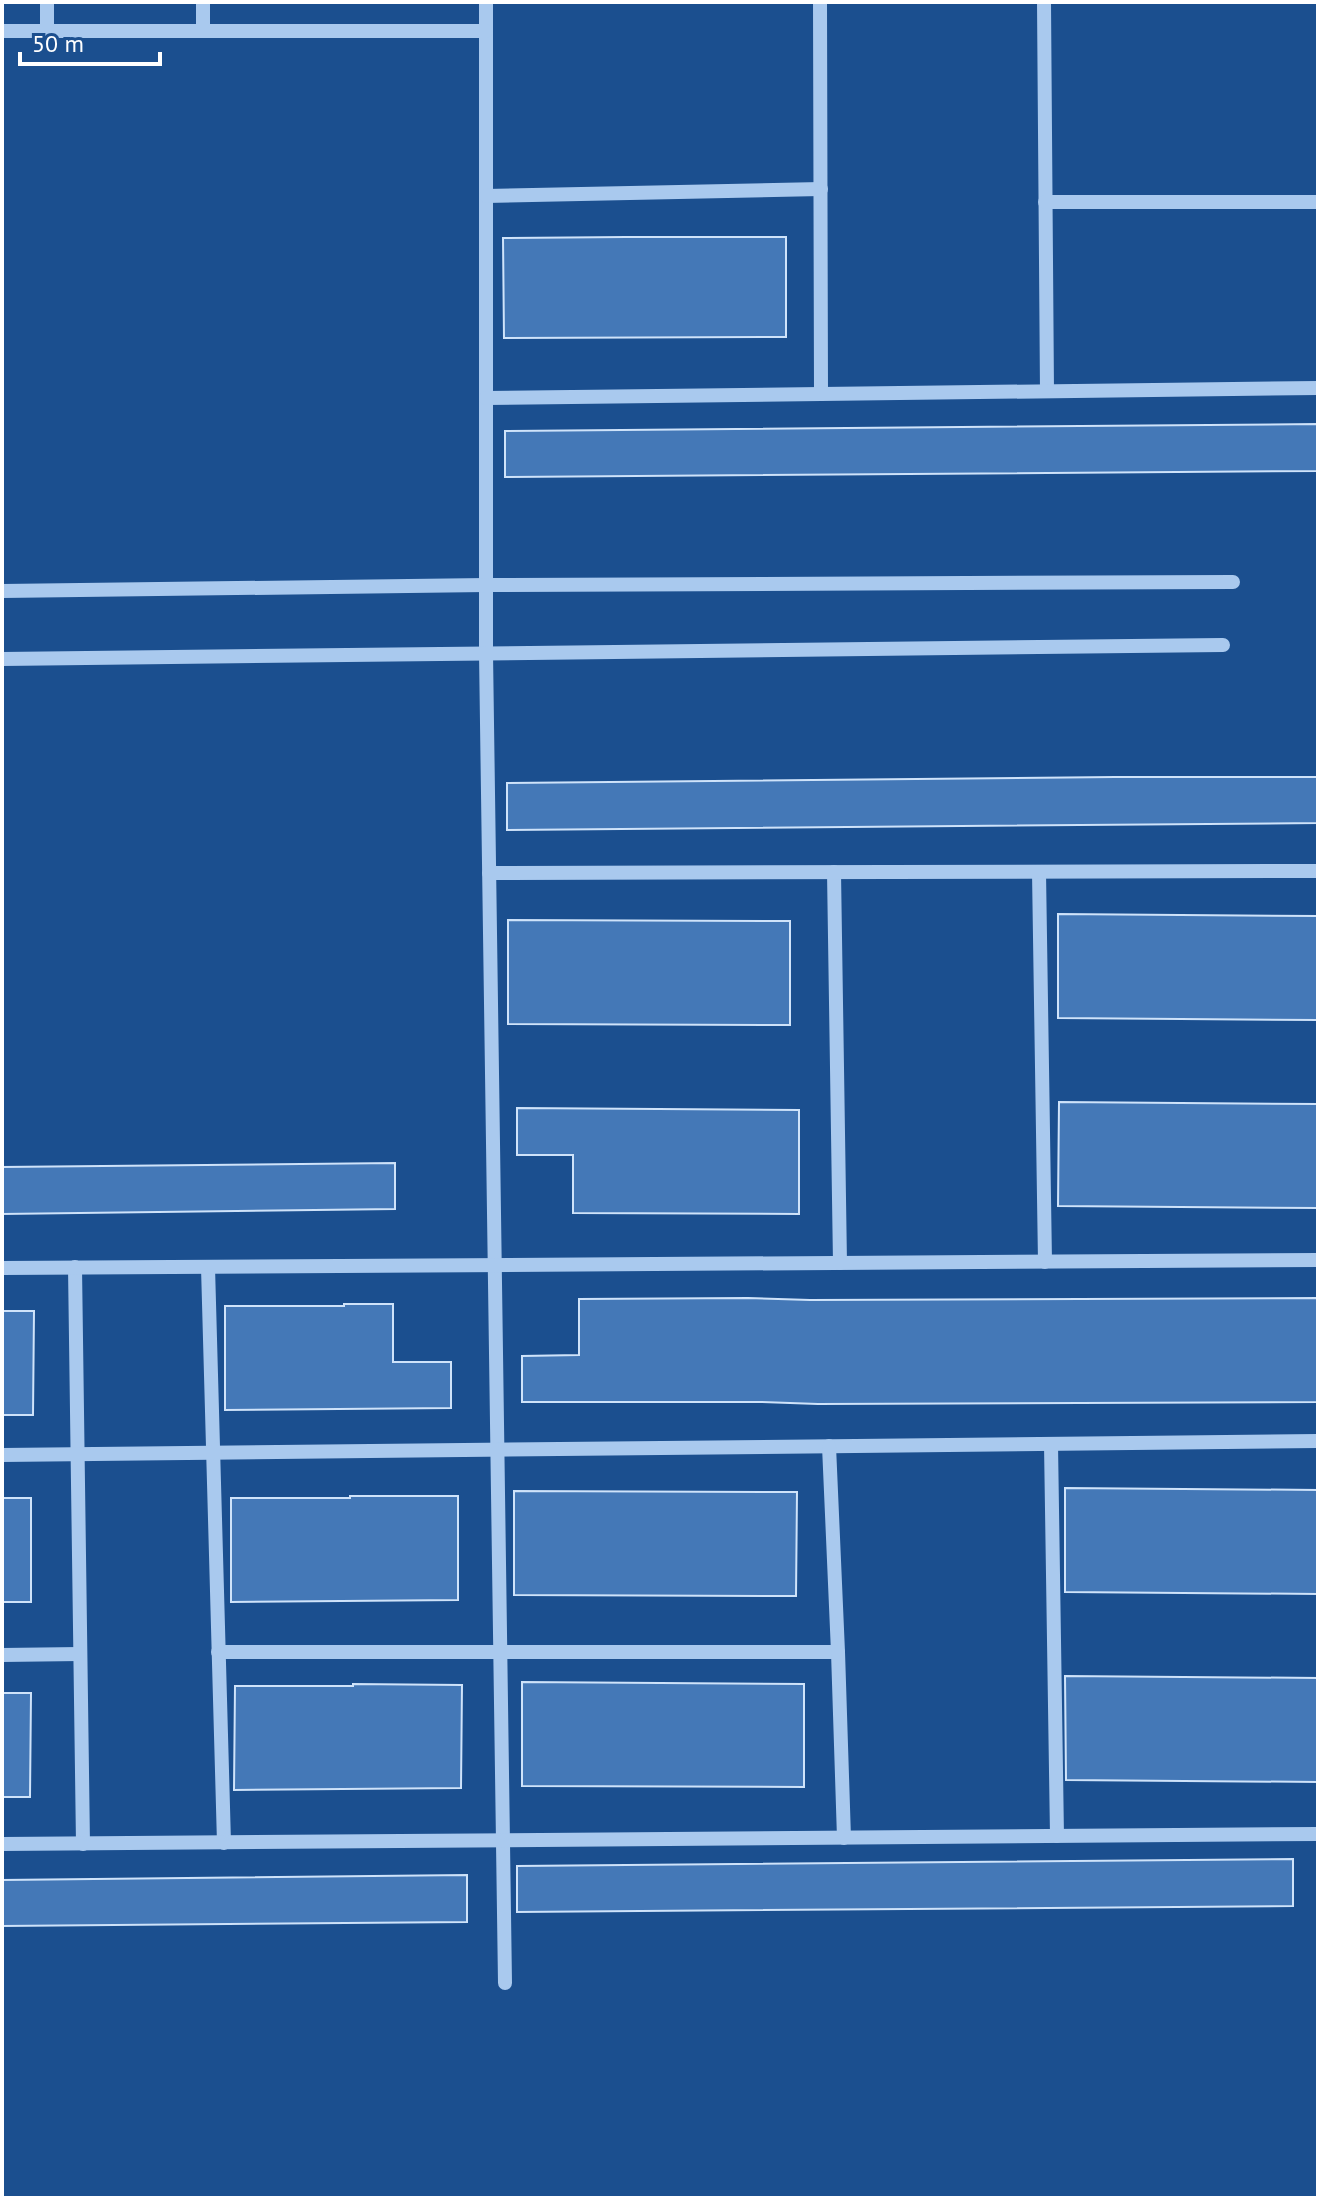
<svg xmlns="http://www.w3.org/2000/svg" width="1320" height="2200" font-family="'PT Sans',sans-serif">
  <style>
    .building { fill: #4478b7; stroke: #cfe3fa; stroke-width: 2 }
    .lines { fill: none; stroke-linecap: round; stroke-linejoin: round }
    .minor { stroke: #a9c9ee; stroke-width: 14 }
  </style>
  <rect width="100%" height="100%" fill="#1b4f8f"/>
  <g class="building">
    <polygon points="626,237 786,237 786,337 504,338 503,238"/>
    <polygon points="1318,424 1318,471 505,477 505,431"/>
    <polygon points="1115,777 1318,777 1318,823 507,830 507,783"/>
    <polygon points="1058,914 1318,916 1318,1020 1058,1018"/>
    <polygon points="508,920 790,921 790,1025 508,1024"/>
    <polygon points="1059,1102 1318,1104 1318,1208 1058,1206"/>
    <polygon points="517,1108 799,1110 799,1214 573,1213 573,1155 517,1155"/>
    <polygon points="395,1163 395,1209 2,1214 2,1167"/>
    <polygon points="748,1298 810,1300 1318,1298 1318,1402 818,1404 762,1402 522,1402 522,1356 579,1355 579,1299"/>
    <polygon points="344,1304 393,1304 393,1362 451,1362 451,1408 225,1410 225,1306 344,1306"/>
    <polygon points="2,1311 34,1311 33,1415 2,1415"/>
    <polygon points="1065,1488 1318,1490 1318,1594 1065,1592"/>
    <polygon points="514,1491 797,1492 796,1596 514,1595"/>
    <polygon points="350,1496 458,1496 458,1600 231,1602 231,1498 350,1498"/>
    <rect x="2" y="1498" width="29" height="104"/>
    <polygon points="1065,1676 1318,1678 1318,1782 1066,1780"/>
    <polygon points="522,1682 804,1684 804,1787 522,1786"/>
    <polygon points="353,1684 462,1685 461,1788 234,1790 235,1686 353,1686"/>
    <polygon points="2,1693 31,1693 30,1797 2,1797"/>
    <polygon points="1293,1859 1293,1906 517,1912 517,1866"/>
    <polygon points="467,1875 467,1922 2,1926 2,1880"/>
  </g>
  <g class="lines">
    <g class="minor">
      <polyline points="47,2 47,31"/>
      <polyline points="203,2 203,31"/>
      <polyline points="486,2 486,653 505,1983"/>
      <polyline points="820,2 821,394"/>
      <polyline points="1044,2 1047,391"/>
      <polyline points="2,31 486,31"/>
      <polyline points="486,196 821,189"/>
      <polyline points="1045,202 1318,202"/>
      <polyline points="486,398 1318,388"/>
      <polyline points="2,591 486,585 1233,582"/>
      <polyline points="2,659 1223,645"/>
      <polyline points="834,872 840,1263"/>
      <polyline points="1039,872 1045,1262"/>
      <polyline points="489,873 1318,871"/>
      <polyline points="75,1267 83,1844"/>
      <polyline points="208,1267 224,1843"/>
      <polyline points="2,1268 1318,1260"/>
      <polyline points="1051,1444 1057,1836"/>
      <polyline points="2,1455 1318,1441"/>
      <polyline points="218,1652 838,1652 829,1446"/>
      <polyline points="838,1652 844,1838"/>
      <polyline points="2,1655 80,1654"/>
      <polyline points="2,1844 1318,1834"/>
    </g>
  </g>
  <rect width="1320" height="2200" fill="none" stroke="#ffffff" stroke-width="8"/>
  <path d="M20 52v12h140v-12" fill="none" stroke="#ffffff" stroke-width="4"/>
  <text x="32" y="52" font-size="24" fill="#ffffff" stroke="#1b4f8f" stroke-width="6" paint-order="stroke">50 m</text>
</svg>
